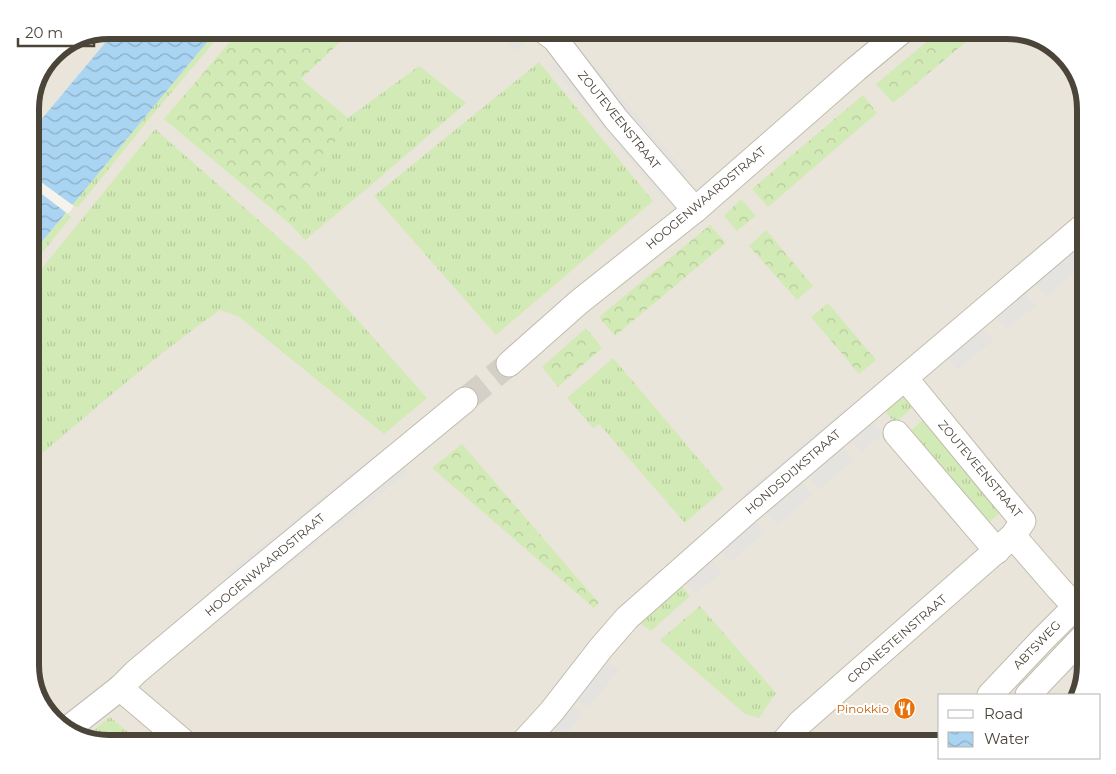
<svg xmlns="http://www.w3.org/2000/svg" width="1116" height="774" font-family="Montserrat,sans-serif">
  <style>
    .residential { fill: #eae5da }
    .grass { fill: url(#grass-tufts) }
    .forest { fill: url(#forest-crowns) }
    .parking { fill: #e5e3e0 }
    .water { fill: url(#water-waves) }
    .pier { fill: #f6f3ec }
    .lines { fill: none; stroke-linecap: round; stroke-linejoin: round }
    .minor-tunnel { stroke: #d4d0c8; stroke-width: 25; stroke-dasharray: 25 12; stroke-linecap: butt }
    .minor-casing { stroke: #c2bbae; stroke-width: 27 }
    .minor { stroke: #fff; stroke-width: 25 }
    .labels { text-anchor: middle; stroke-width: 4; stroke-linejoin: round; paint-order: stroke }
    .street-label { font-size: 12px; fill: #4b4439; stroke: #fff }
    .food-label { font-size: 12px; fill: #c56008; stroke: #fff; text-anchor: end }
    .rim { fill: none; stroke: #4b4439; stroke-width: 6 }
  </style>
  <defs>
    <pattern id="grass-tufts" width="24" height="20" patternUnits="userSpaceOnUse" patternTransform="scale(1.25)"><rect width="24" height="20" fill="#d2eab5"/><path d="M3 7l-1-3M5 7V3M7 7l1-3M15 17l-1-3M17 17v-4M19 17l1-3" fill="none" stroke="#b6ca9c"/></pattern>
    <pattern id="forest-crowns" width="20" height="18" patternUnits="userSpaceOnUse" patternTransform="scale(1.25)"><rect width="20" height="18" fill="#d2eab5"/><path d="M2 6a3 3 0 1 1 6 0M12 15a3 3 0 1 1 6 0" fill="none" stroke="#b6ca9c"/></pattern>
    <pattern id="water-waves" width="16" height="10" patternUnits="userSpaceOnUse" patternTransform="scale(1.25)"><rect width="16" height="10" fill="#a9d4f2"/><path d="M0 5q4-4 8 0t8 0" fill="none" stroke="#8caec5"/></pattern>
  </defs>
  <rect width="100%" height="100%" fill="#f6f3ec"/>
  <polygon class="residential" points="108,30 1008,30 1051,43 1076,69 1086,108 1086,666 1077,695 940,695 940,744 108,744 65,731 40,705 30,670 30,104 53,53"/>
  <g class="grass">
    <polygon points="217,30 224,30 149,119 78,207 75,207 72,205"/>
    <polygon points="539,62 653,201 496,335 374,196"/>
    <polygon points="419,66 466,103 370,186 305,240 290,224 348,118"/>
    <path d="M155,129L305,261L427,398L384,434L238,316L220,310C153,357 92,411 30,464V283Z"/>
    <polygon points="67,212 71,217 30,268 30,256"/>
    <polygon points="613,358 724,489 685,523 599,424 593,428 567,398"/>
    <polygon points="905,394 915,405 895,423 885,411"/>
    <polygon points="926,417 1005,509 983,527 905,436"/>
    <polygon points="680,584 690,596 651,631 637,621"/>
    <polygon points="700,606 776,693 759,718 745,714 660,640"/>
    <polygon points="110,717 142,744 108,744 85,737"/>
  </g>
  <g class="forest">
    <polygon points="240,30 353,30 301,79 348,118 290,224 164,119"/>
    <polygon points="941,30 980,30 893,103 876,84"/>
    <polygon points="863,95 877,113 768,207 752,189"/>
    <polygon points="741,199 756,216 737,231 724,216"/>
    <polygon points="710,225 726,243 615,336 599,317"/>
    <polygon points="766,230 813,286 797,300 749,246"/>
    <polygon points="828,303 876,360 859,374 811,317"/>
    <polygon points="586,328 602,348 558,387 542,367"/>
    <polygon points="462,444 599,603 594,608 432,468"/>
  </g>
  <g class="parking">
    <polygon points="491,30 534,30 517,51"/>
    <polygon points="575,43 688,175 683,179 570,47"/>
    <polygon points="555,61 667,193 662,197 550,65"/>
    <polygon points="1070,254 1081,267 1046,297 1035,284"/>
    <polygon points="1024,292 1036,305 1006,330 995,316"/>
    <polygon points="982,327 993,340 958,370 947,357"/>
    <polygon points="858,398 862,403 747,499 743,494"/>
    <polygon points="872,421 883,434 862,452 851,438"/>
    <polygon points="842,446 853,460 819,489 807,476"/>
    <polygon points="384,448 389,453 315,511 311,506"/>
    <polygon points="404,467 408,472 335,530 330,524"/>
    <polygon points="801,481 812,495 777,525 766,511"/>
    <polygon points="301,515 305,521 232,579 227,573"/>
    <polygon points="754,519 765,532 730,562 719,549"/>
    <polygon points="315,537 319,542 246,600 242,595"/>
    <polygon points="710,558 722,572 695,594 684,580"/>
    <polygon points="604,659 619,670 587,708 573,696"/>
    <polygon points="569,702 583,714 558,744 542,744 537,740"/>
  </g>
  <polygon class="water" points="116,30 217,30 30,256 30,133"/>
  <polygon class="pier" points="30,174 74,206 68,214 30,185"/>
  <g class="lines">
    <polyline class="minor-tunnel" points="465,400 509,364"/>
    <defs>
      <g id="minor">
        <polyline points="543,30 555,39 616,119 695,210"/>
        <polyline points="509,364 579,302 695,210 856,69 903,30"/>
        <polyline points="896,433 997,551"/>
        <polyline points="1013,536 1059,589 1086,618"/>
        <polyline points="120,688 186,744"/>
        <polyline points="990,695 1042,640 1086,596"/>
        <polyline points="1028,695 1086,634"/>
        <polyline points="65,731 120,688 136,672 229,594 465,400"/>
        <polyline points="522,744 552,711 601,648 627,618 748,511 1086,224"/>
        <polyline points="782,744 800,723 1013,536 1023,521 996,489 905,378"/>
      </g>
    </defs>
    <use href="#minor" class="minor-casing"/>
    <use href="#minor" class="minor"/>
  </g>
  <defs>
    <symbol id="restaurant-disc" viewBox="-11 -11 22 22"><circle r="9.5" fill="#e8710a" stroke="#fff"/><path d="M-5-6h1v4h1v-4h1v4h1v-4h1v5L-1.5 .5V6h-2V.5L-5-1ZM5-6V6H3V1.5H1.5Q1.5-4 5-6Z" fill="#fff"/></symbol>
  </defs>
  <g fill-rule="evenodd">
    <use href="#restaurant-disc" x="892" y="696" width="25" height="25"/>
  </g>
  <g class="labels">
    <g class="street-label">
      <text transform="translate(619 120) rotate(51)" y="4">ZOUTEVEENSTRAAT</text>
      <text transform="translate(706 198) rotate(-40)" y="4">HOOGENWAARDSTRAAT</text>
      <text transform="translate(980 469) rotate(50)" y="4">ZOUTEVEENSTRAAT</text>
      <text transform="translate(793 472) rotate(-41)" y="4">HONDSDIJKSTRAAT</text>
      <text transform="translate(265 565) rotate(-40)" y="4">HOOGENWAARDSTRAAT</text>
      <text transform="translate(897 639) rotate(-41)" y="4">CRONESTEINSTRAAT</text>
      <text transform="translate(1037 645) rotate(-46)" y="4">ABTSWEG</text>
    </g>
    <g class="food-label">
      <text x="889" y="713">Pinokkio</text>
    </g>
  </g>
  <path d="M0 0H1116V774H0ZM109 39H1007A70 70 0 0 1 1077 109V665A70 70 0 0 1 1007 735H109A70 70 0 0 1 39 665V109A70 70 0 0 1 109 39Z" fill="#fff" fill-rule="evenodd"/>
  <path class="rim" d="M109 39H1007A70 70 0 0 1 1077 109V665A70 70 0 0 1 1007 735H109A70 70 0 0 1 39 665V109A70 70 0 0 1 109 39Z"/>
  <rect x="938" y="694" width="162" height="65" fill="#ffffff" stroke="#b7b4b0"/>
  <rect x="948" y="710" width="25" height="8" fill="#ffffff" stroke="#b7b4b0"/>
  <text x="984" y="719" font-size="15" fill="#4b4439">Road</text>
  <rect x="948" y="732" width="25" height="15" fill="url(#water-waves)" stroke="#b7b4b0"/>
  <text x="984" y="744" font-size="15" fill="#4b4439">Water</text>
  <path d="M18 38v8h76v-8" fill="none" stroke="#4b4439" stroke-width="2.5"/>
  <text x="25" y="38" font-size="15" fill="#4b4439" stroke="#ffffff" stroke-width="4" paint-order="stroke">20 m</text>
</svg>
